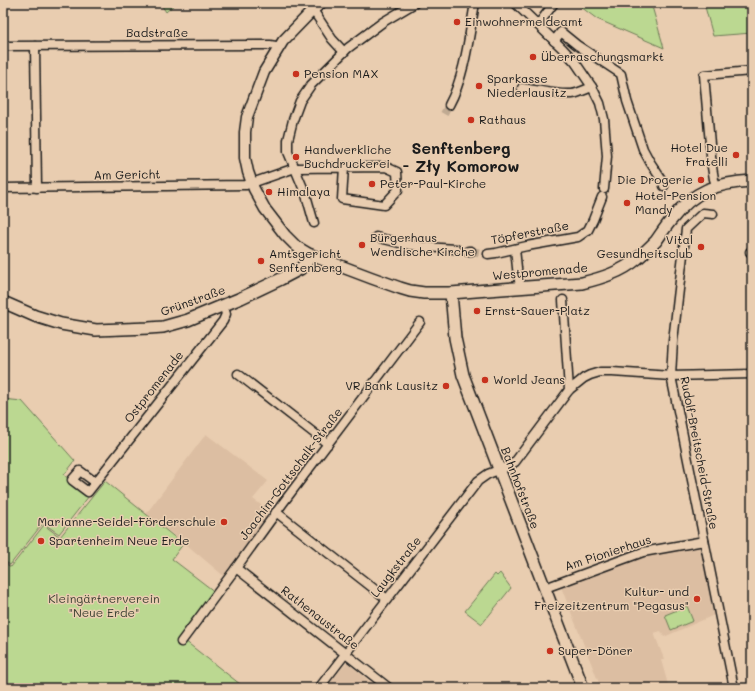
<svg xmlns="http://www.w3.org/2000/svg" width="755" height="691" font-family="Mali,sans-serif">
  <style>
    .built { fill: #dcbea2 }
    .green { fill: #bbd891; stroke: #6c7a56 }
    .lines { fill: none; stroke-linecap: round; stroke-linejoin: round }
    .minor-tunnel { stroke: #c0aa92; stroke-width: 8; stroke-dasharray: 8 4; stroke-linecap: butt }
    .minor-casing { stroke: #1c1c1c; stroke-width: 11 }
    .tertiary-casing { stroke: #1c1c1c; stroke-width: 13 }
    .secondary-casing { stroke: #1c1c1c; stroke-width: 14 }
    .minor { stroke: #e9cdb0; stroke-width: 8 }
    .tertiary { stroke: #e9cdb0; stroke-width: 10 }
    .secondary { stroke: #e9cdb0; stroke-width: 11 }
    .poi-dot { fill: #c8321e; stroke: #e9cdb0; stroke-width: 1.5 }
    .labels { text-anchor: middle; stroke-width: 3; stroke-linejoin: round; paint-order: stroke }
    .poi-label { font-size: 12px; fill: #1c1c1c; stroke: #e9cdb0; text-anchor: start }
    .street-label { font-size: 12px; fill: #1c1c1c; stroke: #e9cdb0 }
    .park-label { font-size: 12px; fill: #3c4233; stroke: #e9cdb0 }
    .district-label { font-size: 16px; font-weight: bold; fill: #1c1c1c; stroke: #e9cdb0 }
  </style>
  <rect width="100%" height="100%" fill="#e9cdb0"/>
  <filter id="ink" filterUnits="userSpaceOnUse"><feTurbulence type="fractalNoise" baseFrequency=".025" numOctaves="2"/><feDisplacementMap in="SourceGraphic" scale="8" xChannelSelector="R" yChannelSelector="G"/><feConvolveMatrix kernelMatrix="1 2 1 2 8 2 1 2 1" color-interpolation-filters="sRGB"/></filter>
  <g filter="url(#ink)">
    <g class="built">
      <polygon points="752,258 752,294 749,294 750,259"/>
      <polygon points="206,434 268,481 253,499 264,507 266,512 267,516 225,577 187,545 146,514"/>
      <polygon points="695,547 699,547 701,551 714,615 664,637 661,631 654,633 664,659 661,660 669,688 601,688 561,587 639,558"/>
      <polygon points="347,662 377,688 326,688"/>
    </g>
    <g class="green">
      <polygon points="160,3 176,3 166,12"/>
      <polygon points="577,3 651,3 664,48 597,19 577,4"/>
      <polygon points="704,3 752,3 752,33 713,36"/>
      <polygon points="3,399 22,401 75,461 64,475 89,496 59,534 43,523 10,565 3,560"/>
      <polygon points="105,481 183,544 172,559 215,592 180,637 245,688 10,688 3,684 3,562 11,567 44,525 60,537"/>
      <polygon points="500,573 511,588 482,624 465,611 495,574 497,576"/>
      <polygon points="687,606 693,621 671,630 665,615"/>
    </g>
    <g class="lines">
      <g class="minor-tunnel">
        <polyline points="444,114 449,105"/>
        <polyline points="471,251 488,254"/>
      </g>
      <defs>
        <g id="minor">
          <polyline points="515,3 563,49 575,62 592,87 600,103 604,119 607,156 604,189"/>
          <polyline points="313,10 332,39 344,52"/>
          <polyline points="538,25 554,3"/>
          <polyline points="554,41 561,32 577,45 621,74 627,101 643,149 650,162 663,182 664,186"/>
          <polyline points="3,46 270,45 276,46 279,48"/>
          <polyline points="35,46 37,188"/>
          <path d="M522,88C538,90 555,95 572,94C579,93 586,89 592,87"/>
          <path d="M449,105C465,76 469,36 475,3"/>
          <polyline points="716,186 714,179 712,167 704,75 752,71"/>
          <polyline points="3,188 246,185 295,168 386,167 397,172 398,190 384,205 342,199 344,167"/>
          <polyline points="713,214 703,213 686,229 673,341 671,376 734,688"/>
          <polyline points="314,223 306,195 288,152 288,140 293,120 300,101 311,85 348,48 383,22 415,3"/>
          <polyline points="376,237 404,244 425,247 456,249"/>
          <polyline points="515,249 518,277 521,287"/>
          <polyline points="468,251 471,251"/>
          <polyline points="750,252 752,251"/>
          <polyline points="488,254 496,253 527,246 578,237 588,230 593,220 602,197"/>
          <polyline points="563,300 569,390"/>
          <polyline points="238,374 328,444"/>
          <polyline points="95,482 80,471 72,480 88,492 223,321 226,314 223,305"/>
          <polyline points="276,512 387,599"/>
          <polyline points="236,568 389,688"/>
          <polyline points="545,588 643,552 704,541"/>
          <polyline points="181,642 236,568 283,503 420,322"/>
          <polyline points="319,688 478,481 488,474 509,466 515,462 569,390 584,378 590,375 600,372 612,372 671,376 752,374"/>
        </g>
        <polyline id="tertiary" points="311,255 296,246 285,235 265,209 254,189 248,172 245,158 245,132 247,117 264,72 283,41 313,10 321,3"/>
        <g id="secondary">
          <polyline points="451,293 455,338 463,375 583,688"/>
          <path d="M3,302L35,316L61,324L96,330L149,328L163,327L188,320L241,298L281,279L300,269L306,263L311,255L372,278L400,288L410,291L424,293H451L488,290L582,283C602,278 622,272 638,258C644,253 650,247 656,241C661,234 666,226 672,219C694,190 717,183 752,181"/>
        </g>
      </defs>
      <use href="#minor" class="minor-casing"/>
      <use href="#tertiary" class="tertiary-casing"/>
      <use href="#secondary" class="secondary-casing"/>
      <use href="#minor" class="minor"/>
      <use href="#tertiary" class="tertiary"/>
      <use href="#secondary" class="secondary"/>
    </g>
  </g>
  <g class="poi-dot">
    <circle cx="457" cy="22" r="4"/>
    <circle cx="533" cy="57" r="4"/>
    <circle cx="296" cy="74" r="4"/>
    <circle cx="479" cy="86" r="4"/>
    <circle cx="471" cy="120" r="4"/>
    <circle cx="736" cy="155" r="4"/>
    <circle cx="296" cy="157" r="4"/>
    <circle cx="701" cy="180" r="4"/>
    <circle cx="372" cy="184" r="4"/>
    <circle cx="269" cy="192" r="4"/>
    <circle cx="627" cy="203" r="4"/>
    <circle cx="362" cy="245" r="4"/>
    <circle cx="701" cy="247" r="4"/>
    <circle cx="261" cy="261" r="4"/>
    <circle cx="477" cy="311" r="4"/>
    <circle cx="485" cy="380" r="4"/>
    <circle cx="446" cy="386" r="4"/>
    <circle cx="224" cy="522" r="4"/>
    <circle cx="41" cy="541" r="4"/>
    <circle cx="697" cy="599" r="4"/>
    <circle cx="550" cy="651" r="4"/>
  </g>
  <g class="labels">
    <g class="poi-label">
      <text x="465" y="26">Einwohnermeldeamt</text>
      <text x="541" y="61">Überraschungsmarkt</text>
      <text x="304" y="78">Pension MAX</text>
      <text x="487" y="83">Sparkasse<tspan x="487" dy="14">Niederlausitz</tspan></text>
      <text x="479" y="124">Rathaus</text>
      <text x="728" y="152" text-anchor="end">Hotel Due<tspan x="728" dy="14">Fratelli</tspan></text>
      <text x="304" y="154">Handwerkliche<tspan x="304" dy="14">Buchdruckerei</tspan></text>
      <text x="693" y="184" text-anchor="end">Die Drogerie</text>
      <text x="380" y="188">Peter-Paul-Kirche</text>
      <text x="277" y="196">Himalaya</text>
      <text x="635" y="200">Hotel-Pension<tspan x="635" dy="14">Mandy</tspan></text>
      <text x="370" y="242">Bürgerhaus<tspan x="370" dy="14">Wendische Kirche</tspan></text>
      <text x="693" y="244" text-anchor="end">Vital<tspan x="693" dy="14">Gesundheitsclub</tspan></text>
      <text x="269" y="258">Amtsgericht<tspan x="269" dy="14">Senftenberg</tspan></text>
      <text x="485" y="315">Ernst-Sauer-Platz</text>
      <text x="493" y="384">World Jeans</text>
      <text x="438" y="390" text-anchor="end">VR Bank Lausitz</text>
      <text x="216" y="526" text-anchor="end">Marianne-Seidel-Förderschule</text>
      <text x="49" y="545">Spartenheim Neue Erde</text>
      <text x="689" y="596" text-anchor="end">Kultur- und<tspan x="689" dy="14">Freizeitzentrum "Pegasus"</tspan></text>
      <text x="558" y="655">Super-Döner</text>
    </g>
    <g class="street-label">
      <text x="157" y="37">Badstraße</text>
      <text transform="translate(127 175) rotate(-1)" y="4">Am Gericht</text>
      <text transform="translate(530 233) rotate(-11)" y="4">Töpferstraße</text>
      <text transform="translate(540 272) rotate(-5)" y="4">Westpromenade</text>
      <text transform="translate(193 301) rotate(-20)" y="4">Grünstraße</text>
      <text transform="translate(154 387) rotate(-52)" y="4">Ostpromenade</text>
      <text transform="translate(699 453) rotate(79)" y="4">Rudolf-Breitscheid-Straße</text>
      <text transform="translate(291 474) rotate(-53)" y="4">Joachim-Gottschalk-Straße</text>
      <text transform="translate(520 488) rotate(69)" y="4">Bahnhofstraße</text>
      <text transform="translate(608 553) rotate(-18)" y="4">Am Pionierhaus</text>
      <text transform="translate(396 567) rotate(-52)" y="4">Laugkstraße</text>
      <text transform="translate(320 618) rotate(38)" y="4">Rathenaustraße</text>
    </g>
    <g class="park-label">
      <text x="104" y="603">Kleingärtnerverein<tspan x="104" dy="14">"Neue Erde"</tspan></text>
    </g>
    <g class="district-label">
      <text x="461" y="154">Senftenberg<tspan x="461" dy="18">- Zły Komorow</tspan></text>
    </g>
  </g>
  <rect width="755" height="691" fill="none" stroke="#e9cdb0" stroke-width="16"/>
  <rect x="8" y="8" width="739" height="675" fill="none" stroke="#1c1c1c" stroke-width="1.5" filter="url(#ink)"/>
</svg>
